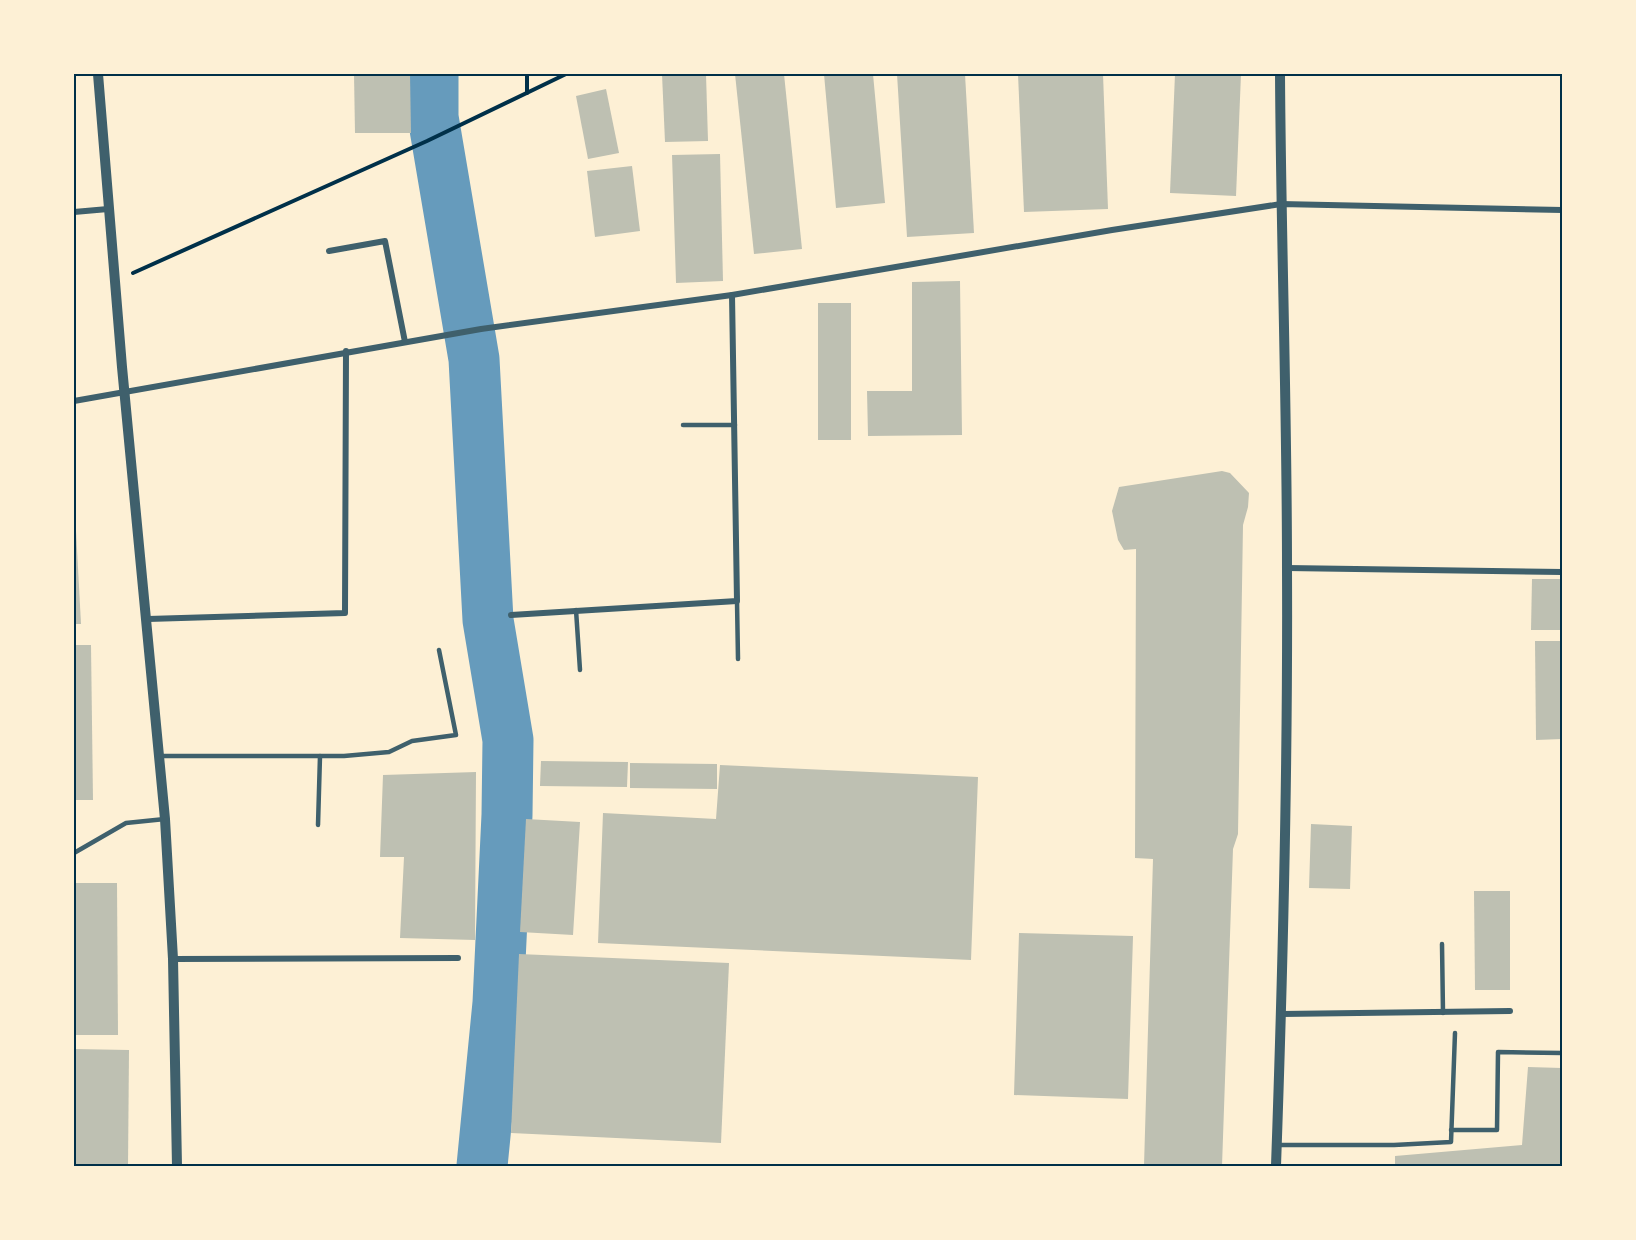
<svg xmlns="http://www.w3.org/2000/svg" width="1636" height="1240" font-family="'IBM Plex Sans',sans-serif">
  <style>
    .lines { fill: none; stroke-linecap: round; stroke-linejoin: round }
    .river { stroke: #669bbc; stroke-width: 51 }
    .building { fill: #bec0b2 }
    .path { stroke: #003049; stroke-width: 4 }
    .service { stroke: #3f606c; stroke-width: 4.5 }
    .minor { stroke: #3f606c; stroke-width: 6 }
    .tertiary { stroke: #3f606c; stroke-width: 10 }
    .neatline { fill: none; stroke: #003049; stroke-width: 2 }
  </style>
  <rect width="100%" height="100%" fill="#fdf0d5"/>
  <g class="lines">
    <polyline class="river" points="433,74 433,117 474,359 488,620 508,740 507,815 498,1003 482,1166"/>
  </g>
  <g class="building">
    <polygon points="354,74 410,74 411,133 355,133"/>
    <polygon points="662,74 706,74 708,141 665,142"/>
    <polygon points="735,74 784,74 802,249 754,254"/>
    <polygon points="824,74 873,74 885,203 836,208"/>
    <polygon points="897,74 965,74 974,233 907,237"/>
    <polygon points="1018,74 1103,74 1108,209 1024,212"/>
    <polygon points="1175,74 1241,74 1236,196 1170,193"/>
    <polygon points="606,89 619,153 588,159 576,96"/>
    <polygon points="720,154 723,281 676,283 672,155"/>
    <polygon points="632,166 640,231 595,237 587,171"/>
    <polygon points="960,281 962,435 868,436 867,391 912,391 912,282"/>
    <rect x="818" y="303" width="33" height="137"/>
    <polygon points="1222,471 1230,473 1249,493 1248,507 1243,525 1238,834 1233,849 1222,1166 1144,1166 1153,859 1135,858 1136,549 1124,550 1118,540 1112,511 1119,487"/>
    <polygon points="74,512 75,512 81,624 74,624"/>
    <polygon points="1532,579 1562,579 1562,630 1531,630"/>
    <polygon points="1535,641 1562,641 1562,739 1536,740"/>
    <polygon points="74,645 91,645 93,800 74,800"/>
    <polygon points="541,761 628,762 627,787 540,786"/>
    <polygon points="630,763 717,764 717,789 630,788"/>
    <polygon points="720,765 978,777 971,960 598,943 603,813 716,819"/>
    <polygon points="476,772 475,940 400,938 404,857 380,857 383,775"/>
    <polygon points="526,819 580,822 573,935 520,932"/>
    <polygon points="1311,824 1352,826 1350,889 1309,888"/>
    <polygon points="74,883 117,883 118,1035 74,1035"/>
    <polygon points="1474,891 1510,891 1510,990 1475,990"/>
    <polygon points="1019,933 1133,936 1128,1099 1014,1095"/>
    <polygon points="519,954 729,963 721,1143 511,1133"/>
    <polygon points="74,1049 129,1050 128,1166 74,1166"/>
    <polygon points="1528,1067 1562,1068 1562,1166 1395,1166 1395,1156 1522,1145"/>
  </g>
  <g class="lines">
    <g class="path">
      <polyline points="527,74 527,93"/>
      <polyline points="133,273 427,141 566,74"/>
    </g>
    <g class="service">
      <polyline points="683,425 735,425"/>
      <polyline points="737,601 738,659"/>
      <polyline points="576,610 580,670"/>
      <polyline points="160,756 344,756 389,752 412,741 456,735 439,650"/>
      <polyline points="318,825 320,756"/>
      <polyline points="74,853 126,823 165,819"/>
      <polyline points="1442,944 1443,1013"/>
      <polyline points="1451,1130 1497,1130 1498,1052 1562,1053"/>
      <polyline points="1277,1145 1394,1145 1451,1142 1455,1033"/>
    </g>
    <g class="minor">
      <polyline points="74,212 108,209"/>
      <polyline points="329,251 385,241 405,342"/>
      <polyline points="74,401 481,329 732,295 1112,230 1281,204 1562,210"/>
      <polyline points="1287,568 1562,572"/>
      <polyline points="511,615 737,601 732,295"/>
      <polyline points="148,619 345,613 346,351"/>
      <polyline points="173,959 458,958"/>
      <polyline points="1282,1014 1510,1011"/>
    </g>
    <g class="tertiary">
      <polyline points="98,74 122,367 165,819 173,959 177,1166"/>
      <path d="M1276,1166C1283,967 1288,767 1287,568C1287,403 1281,238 1280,74"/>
    </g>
  </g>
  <rect width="1636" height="1240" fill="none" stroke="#fdf0d5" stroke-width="150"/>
  <rect x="75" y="75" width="1486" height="1090" class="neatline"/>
</svg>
